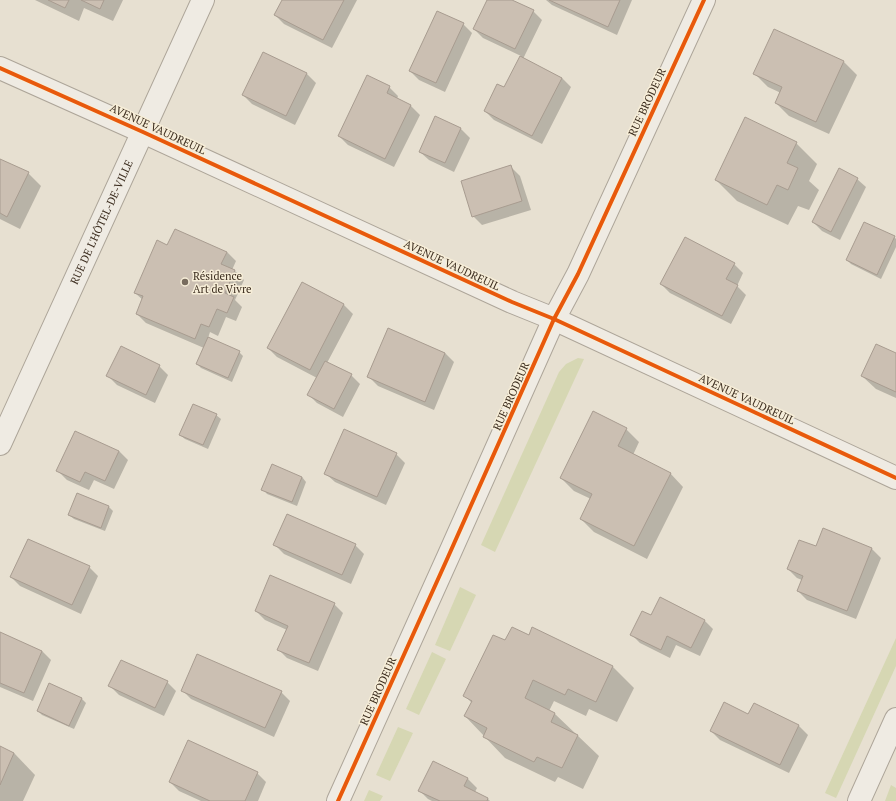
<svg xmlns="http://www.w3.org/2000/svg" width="896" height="801" font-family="'PT Serif',serif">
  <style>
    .green { fill: #d6d7b3 }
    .shadow { fill: #0003 }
    .building { fill: #cbbfb2; stroke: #a89c90 }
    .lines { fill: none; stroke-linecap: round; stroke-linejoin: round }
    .street-casing { stroke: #ada599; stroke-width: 24 }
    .street { stroke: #efebe3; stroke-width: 22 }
    .cycleway-casing { stroke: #f7eed8; stroke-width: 6 }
    .cycleway { stroke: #e8590c; stroke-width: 4 }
    .poi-dot { fill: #786c5e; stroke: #f7eed8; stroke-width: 1.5 }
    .labels { text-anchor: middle; stroke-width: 3; stroke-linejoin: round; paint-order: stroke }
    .street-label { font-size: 11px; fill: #3d2e20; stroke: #f7eed8 }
    .poi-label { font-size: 11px; fill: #3d2e20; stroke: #f7eed8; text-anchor: start }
  </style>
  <rect width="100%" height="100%" fill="#e7e0d1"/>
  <g class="green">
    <polygon points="578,358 584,359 495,552 481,545 559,372 566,364"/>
    <polygon points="460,587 476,595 450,651 435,645"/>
    <polygon points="896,638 896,666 836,798 825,793"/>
    <polygon points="432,652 446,659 419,715 406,709"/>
    <polygon points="398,727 413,733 390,781 376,775"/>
    <polygon points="891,785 896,788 896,801 885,801"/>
    <polygon points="369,790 383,796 380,801 364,801"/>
  </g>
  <g class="shadow">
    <polygon points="35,0 123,0 113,21 84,8 79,21"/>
    <polygon points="283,0 357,0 332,48 284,24 275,15"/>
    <polygon points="488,0 509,0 533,11 542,20 523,59 562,78 571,87 542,144 494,120 485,111 504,88 521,56 483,38 474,29"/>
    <polygon points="546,0 632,0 617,35 552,5"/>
    <polygon points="463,24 472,33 445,92 419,80 410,71"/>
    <polygon points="264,53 307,74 316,83 295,125 252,104 243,95"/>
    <polygon points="844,62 857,75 829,134 789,116 776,103 781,93 768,87 755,74"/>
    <polygon points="389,87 398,96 397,99 411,106 420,115 394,167 348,145 339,136"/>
    <polygon points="435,118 461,129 470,138 454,172 429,160 420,152"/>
    <polygon points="796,143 817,164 809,181 819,190 809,210 798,206 788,225 737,201 716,180"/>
    <polygon points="0,160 28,173 41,186 20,229 0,219"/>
    <polygon points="511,167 520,176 531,210 482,225 473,216"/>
    <polygon points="857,179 866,187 840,240 822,231 813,222"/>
    <polygon points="894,237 896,239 896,247 881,279 851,264 847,260"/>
    <polygon points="167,246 227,252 236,261 232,270 235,271 244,280 235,300 242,307 236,321 226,317 218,336 210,332 208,338 239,352 243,356 232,382 201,368 197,364 204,348 146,323 137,314 143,300 135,293"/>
    <polygon points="734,264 743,273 737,286 746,295 731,324 670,293 661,284"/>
    <polygon points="302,284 344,305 353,314 327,363 351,375 360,384 343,417 317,403 308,394 317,378 277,357 268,348"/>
    <polygon points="389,330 445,353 454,362 434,410 378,386 369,377"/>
    <polygon points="896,354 896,398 876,389 862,376"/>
    <polygon points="159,366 168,375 155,403 117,385 108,376"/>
    <polygon points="594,413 626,429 639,442 633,455 670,473 683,487 647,559 594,532 581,519 591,499 574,491 561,478"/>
    <polygon points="216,415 221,419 208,449 185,439 180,435"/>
    <polygon points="119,451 128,460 114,489 94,480 89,490 67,480 58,471"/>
    <polygon points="396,454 405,463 386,505 335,482 326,474"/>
    <polygon points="302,477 306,482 297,506 267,494 263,489"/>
    <polygon points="77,495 109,507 113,511 105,531 74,519 69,515"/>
    <polygon points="275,545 355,545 364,554 351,584 284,554"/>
    <polygon points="816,547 872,549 881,558 856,619 807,600 798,591 802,580 797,578 788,569"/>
    <polygon points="89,567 98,576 81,614 20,586 11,577"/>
    <polygon points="334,604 343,613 318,671 287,658 278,649 287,630 265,620 256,611"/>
    <polygon points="651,616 704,620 713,629 700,656 676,645 670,658 640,643 631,634"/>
    <polygon points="533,629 613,667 634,688 617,722 589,709 586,716 554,701 549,711 555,714 599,756 583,789 558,777 555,782 505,758 465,716 472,703 465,696 505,642 529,637"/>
    <polygon points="0,633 42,651 51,660 33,701 0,687"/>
    <polygon points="167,682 176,691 164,716 119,695 110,686"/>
    <polygon points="182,690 281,692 290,701 274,737 191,699"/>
    <polygon points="82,699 86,703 74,729 42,715 38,711"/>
    <polygon points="799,726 808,735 789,773 720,740 711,731"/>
    <polygon points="0,748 14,753 35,775 23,801 0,801"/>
    <polygon points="433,762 468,779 477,788 475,792 488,799 490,801 432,801 428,799 419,790"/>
    <polygon points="257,773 266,782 258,801 201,801 179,791 170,782"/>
  </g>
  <g class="building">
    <polygon points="48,0 69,0 65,8"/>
    <polygon points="81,0 104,0 100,9"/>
    <polygon points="282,0 344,0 323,40 274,15"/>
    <polygon points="487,0 512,0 534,10 515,49 473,29"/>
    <polygon points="549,0 620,0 608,27"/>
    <polygon points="437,11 464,23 436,83 409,71"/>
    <polygon points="774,29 844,61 816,122 775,103 782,87 753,74"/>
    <polygon points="263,52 307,73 286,116 242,95"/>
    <polygon points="520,56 562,78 532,136 484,111 497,84 504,87"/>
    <polygon points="367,75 390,86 387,93 411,105 385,159 338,136"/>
    <polygon points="435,116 461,128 445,163 419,152"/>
    <polygon points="745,117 797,142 787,163 798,168 788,190 777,185 767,205 715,180"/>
    <polygon points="0,159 29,172 7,217 0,213"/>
    <polygon points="511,165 522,201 472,217 461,181"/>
    <polygon points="839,168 858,178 831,232 812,222"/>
    <polygon points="864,222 895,236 877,275 846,260"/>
    <polygon points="175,229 227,252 221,264 235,270 225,293 234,297 227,313 217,309 209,327 201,324 195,339 136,314 143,296 134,293 157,240 167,245"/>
    <polygon points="685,237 735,263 726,279 738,285 722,316 660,284"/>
    <polygon points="302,282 344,304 310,370 267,348"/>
    <polygon points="388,328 445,353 425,402 367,377"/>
    <polygon points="208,337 240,351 228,378 196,364"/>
    <polygon points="876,344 896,353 896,392 861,376"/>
    <polygon points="121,346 160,365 146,395 106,376"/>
    <polygon points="325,361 352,374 334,409 307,395"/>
    <polygon points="193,404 217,414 203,445 179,435"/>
    <polygon points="593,411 627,428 618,446 671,473 634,546 580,519 592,494 560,478"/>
    <polygon points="344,429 397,453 377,497 324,474"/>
    <polygon points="75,431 119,451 105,481 85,472 80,482 56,471"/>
    <polygon points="272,464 302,477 292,502 261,490"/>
    <polygon points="77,493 109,506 101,528 68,515"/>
    <polygon points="287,514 356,544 342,575 273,545"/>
    <polygon points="823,528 872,548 847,611 797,591 803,576 787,569 799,540 816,546"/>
    <polygon points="28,539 90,566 72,605 10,577"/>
    <polygon points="270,575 335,603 309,663 277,650 288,626 255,611"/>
    <polygon points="660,597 705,620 691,648 667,636 661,650 630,635 642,611 651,615"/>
    <polygon points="512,627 529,635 532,627 613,666 596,702 568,689 565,695 533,680 525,698 555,713 551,722 578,735 562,768 537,757 534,762 483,737 487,728 464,716 472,701 463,696 493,635 505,640"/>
    <polygon points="0,632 42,651 24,693 0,683"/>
    <polygon points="197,654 282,691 265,728 181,691"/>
    <polygon points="121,660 168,681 155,708 108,686"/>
    <polygon points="49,683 82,698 69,726 37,711"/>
    <polygon points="724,702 748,714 754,703 799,725 780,765 710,731"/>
    <polygon points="188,740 258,772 245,801 210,801 169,782"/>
    <polygon points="0,746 14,753 0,785"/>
    <polygon points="433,761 468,778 464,786 488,798 487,801 440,801 418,791"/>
  </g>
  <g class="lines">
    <defs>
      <g id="street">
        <polyline points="0,68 143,132 512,302 554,319 896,478"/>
        <path id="s1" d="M0,444L203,0"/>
        <polyline points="338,801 448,557 554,319 578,274 704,0"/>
        <polyline points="859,801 896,719"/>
      </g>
    </defs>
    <use href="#street" class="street-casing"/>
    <use href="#street" class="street"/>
    <defs>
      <g id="cycleway">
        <polyline points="0,68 143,132 512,302 554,319 896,478"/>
        <polyline points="338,801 448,557 554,319 578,274 704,0"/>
      </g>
    </defs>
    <use href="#cycleway" class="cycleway-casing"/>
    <use href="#cycleway" class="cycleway"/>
  </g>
  <circle class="poi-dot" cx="185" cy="282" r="4"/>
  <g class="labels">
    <g class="street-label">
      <text transform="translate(647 102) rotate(-65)" y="4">RUE BRODEUR</text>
      <text transform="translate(158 129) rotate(25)" y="4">AVENUE VAUDREUIL</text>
      <text dy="4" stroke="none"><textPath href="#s1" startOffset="244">RUE DE L'HÔTEL-DE-VILLE</textPath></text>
      <text transform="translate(452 265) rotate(25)" y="4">AVENUE VAUDREUIL</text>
      <text transform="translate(511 396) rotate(-66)" y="4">RUE BRODEUR</text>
      <text transform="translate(747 399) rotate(25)" y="4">AVENUE VAUDREUIL</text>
      <text transform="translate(378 691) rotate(-66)" y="4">RUE BRODEUR</text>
    </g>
    <g class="poi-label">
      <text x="193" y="280">Résidence<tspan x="193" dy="13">Art de Vivre</tspan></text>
    </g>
  </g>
</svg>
